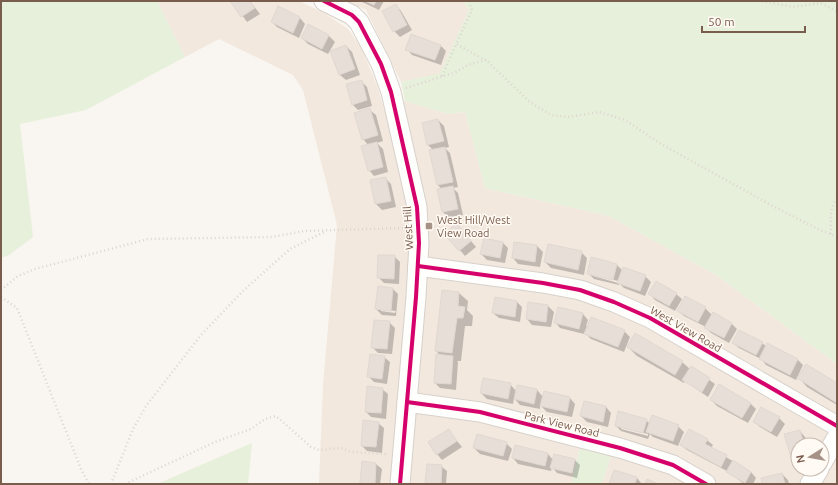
<svg xmlns="http://www.w3.org/2000/svg" width="838" height="485" font-family="Ubuntu,sans-serif">
  <style>
    .residential { fill: #f2e8de; fill-rule: evenodd }
    .green { fill: #e7f0db }
    .shadow { fill: #0003; fill-rule: evenodd }
    .building { fill: #e6ded7; stroke: #e2d8d2 }
    .lines { fill: none; stroke-linecap: round; stroke-linejoin: round }
    .minor-casing { stroke: #d7d1cb; stroke-width: 21 }
    .path { stroke: #dcd5d0; stroke-width: 2.5; stroke-dasharray: 1 3; stroke-linecap: butt }
    .minor { stroke: #fefefd; stroke-width: 19 }
    .cycleway-casing { stroke: #fffaf3; stroke-width: 6 }
    .cycleway { stroke: #d6006c; stroke-width: 4 }
    .poi-dot { fill: #a69286; stroke: #fffaf3; stroke-width: 1.5 }
    .labels { text-anchor: middle; stroke-width: 3; stroke-linejoin: round; paint-order: stroke }
    .poi-label { font-size: 11px; fill: #7a5c4d; stroke: #fffaf3; text-anchor: start }
    .street-label { font-size: 11px; fill: #7a5c4d; stroke: #fffaf3 }
  </style>
  <rect width="100%" height="100%" fill="#f9f5f0"/>
  <g class="residential">
    <path d="M157,1H299L324,13L348,29L361,47L378,88L384,109L405,101L448,114L465,112L485,188L609,216L716,275L837,364V484H602L611,455L580,447L571,484H319L323,385L337,225L303,90L293,75L219,39L185,57ZM798,445H822V469H798Z"/>
    <polygon points="347,1 463,1 469,10 440,74 401,82 366,10"/>
  </g>
  <g class="green">
    <polygon points="1,1 157,1 185,57 86,110 20,124 33,237 9,255 1,258"/>
    <polygon points="463,1 837,1 837,364 716,275 609,216 485,188 465,112 448,114 405,101 401,82 440,73 469,10"/>
    <polygon points="252,443 248,484 157,484"/>
    <polygon points="580,447 611,455 602,484 571,484"/>
  </g>
  <g class="shadow">
    <polygon points="232,1 250,1 260,14 247,22"/>
    <polygon points="360,1 384,1 379,10"/>
    <polygon points="396,5 401,11 412,30 400,37 394,31"/>
    <polygon points="300,18 305,24 299,38 277,27 272,22"/>
    <polygon points="309,25 329,36 335,42 328,54 308,44 302,38"/>
    <polygon points="440,45 446,51 441,65 412,55 407,49"/>
    <polygon points="346,46 352,52 360,75 346,80 340,75 332,52"/>
    <polygon points="361,81 367,87 372,106 358,110 352,104"/>
    <polygon points="370,110 376,115 383,141 377,143 383,149 388,172 374,176 369,170 368,145 363,139"/>
    <polygon points="438,120 444,126 449,147 445,148 450,153 458,187 453,188 458,193 463,215 448,217 443,212 442,190 438,185 433,150 428,145 423,124"/>
    <polygon points="385,178 391,184 396,207 382,210 376,204 371,181"/>
    <polygon points="462,230 476,247 465,256 446,234"/>
    <polygon points="503,243 508,248 505,263 487,260 481,254"/>
    <polygon points="515,243 537,246 543,252 540,267 518,264 513,258"/>
    <polygon points="581,252 587,258 584,275 551,268 545,262"/>
    <polygon points="394,256 400,262 399,284 384,283 378,277"/>
    <path d="M617,265L623,271L645,276L651,282L645,296L624,288L619,283V285L594,279L588,273ZM593,274L618,281V283L593,276Z"/>
    <path d="M393,289L398,294L396,316L382,315L376,309ZM381,309L396,311L395,313L381,311Z"/>
    <polygon points="443,291 459,293 468,301 467,310 473,316 472,326 465,326 461,361 457,361 458,362 456,390 440,388 435,383 441,356 436,351"/>
    <polygon points="650,294 676,294 682,299 675,311 655,300"/>
    <polygon points="517,302 522,307 520,322 499,318 493,313"/>
    <polygon points="529,303 548,306 554,312 551,327 532,325 527,319"/>
    <polygon points="705,308 712,315 731,323 737,329 729,343 711,333 704,326 684,316 678,311"/>
    <polygon points="583,314 588,320 586,326 624,331 630,337 624,352 591,339 585,333 584,334 560,328 555,322"/>
    <polygon points="389,322 395,328 392,354 378,353 372,347"/>
    <polygon points="733,343 762,343 767,347 768,344 798,360 803,365 796,380 766,365 761,359 739,348"/>
    <polygon points="628,347 682,362 690,369 691,367 715,384 708,397 685,381 684,383 637,356"/>
    <polygon points="384,357 390,362 387,384 374,382 368,376"/>
    <polygon points="799,378 837,384 837,405 807,387"/>
    <polygon points="510,384 516,391 537,390 543,397 570,398 575,404 572,417 547,412 540,405 540,409 520,405 514,398 513,404 487,399 481,393"/>
    <polygon points="382,389 388,394 386,419 371,417 366,412"/>
    <polygon points="711,400 750,403 756,409 748,423 717,406"/>
    <polygon points="584,402 606,407 611,413 608,427 587,422 581,416"/>
    <polygon points="779,418 785,424 777,437 760,427 754,422"/>
    <path d="M646,420L650,424L678,426L684,432L678,446L653,437L650,434L648,439L621,431L616,426ZM621,427L648,434V436L621,429Z"/>
    <polygon points="378,423 384,428 382,453 367,451 362,446"/>
    <polygon points="448,430 462,447 442,460 437,454"/>
    <polygon points="800,431 805,437 808,445 798,445 798,463 792,457 786,435"/>
    <polygon points="707,440 713,445 711,448 751,472 756,478 753,484 744,484 727,471 687,450 681,445"/>
    <polygon points="506,443 512,449 508,461 480,454 474,448"/>
    <polygon points="548,454 553,460 575,460 580,465 577,478 557,473 552,467 551,471 518,464 513,458"/>
    <polygon points="363,462 376,464 382,469 380,484 363,484 361,482"/>
    <polygon points="441,466 447,471 446,484 426,484"/>
    <polygon points="614,471 637,478 642,484 611,484"/>
    <polygon points="782,474 788,480 789,484 763,484"/>
  </g>
  <g class="building">
    <polygon points="230,1 250,1 255,8 241,17"/>
    <polygon points="365,1 376,1 374,5"/>
    <polygon points="396,4 407,25 393,32 382,11"/>
    <polygon points="278,6 300,17 293,33 271,22"/>
    <polygon points="308,24 329,35 322,49 301,38"/>
    <polygon points="411,34 441,45 435,60 405,50"/>
    <polygon points="346,45 355,69 339,75 330,51"/>
    <polygon points="362,80 367,100 352,105 346,84"/>
    <polygon points="370,108 378,135 362,140 354,113"/>
    <polygon points="438,119 444,141 427,145 422,123"/>
    <polygon points="377,142 383,167 368,171 361,146"/>
    <polygon points="445,147 453,182 437,185 429,150"/>
    <polygon points="386,177 391,201 375,204 370,180"/>
    <polygon points="453,186 458,209 442,212 437,189"/>
    <polygon points="457,223 471,241 459,251 444,234"/>
    <polygon points="484,238 503,242 500,258 480,254"/>
    <polygon points="514,242 537,245 535,262 512,258"/>
    <polygon points="548,244 582,251 578,270 544,262"/>
    <polygon points="378,255 395,255 394,279 377,278"/>
    <polygon points="591,257 617,264 613,280 587,274"/>
    <polygon points="623,267 646,275 640,291 617,283"/>
    <polygon points="656,281 677,293 669,306 648,294"/>
    <polygon points="378,286 393,288 391,311 375,309"/>
    <polygon points="442,290 459,292 458,306 465,307 463,318 457,318 452,353 435,351"/>
    <polygon points="685,296 706,307 698,322 677,311"/>
    <polygon points="495,297 517,301 515,317 492,313"/>
    <polygon points="528,302 548,305 546,322 526,319"/>
    <polygon points="558,307 583,313 579,329 554,323"/>
    <polygon points="713,312 732,323 724,338 704,328"/>
    <polygon points="591,317 625,330 618,347 584,334"/>
    <polygon points="374,320 390,321 387,349 371,348"/>
    <polygon points="739,330 763,342 756,355 732,343"/>
    <polygon points="635,333 683,361 675,375 627,347"/>
    <polygon points="767,343 798,359 790,375 759,359"/>
    <polygon points="370,354 385,356 382,379 367,377"/>
    <polygon points="436,354 453,356 451,384 434,383"/>
    <polygon points="806,364 837,383 837,403 797,378"/>
    <polygon points="691,366 710,378 702,392 682,380"/>
    <polygon points="483,378 511,383 508,399 480,393"/>
    <polygon points="719,384 751,403 742,418 710,400"/>
    <polygon points="517,385 537,389 534,404 514,399"/>
    <polygon points="367,386 383,388 381,413 365,412"/>
    <polygon points="544,391 570,397 567,412 540,406"/>
    <polygon points="584,401 606,406 603,422 580,416"/>
    <polygon points="761,407 780,417 771,432 753,422"/>
    <polygon points="618,411 647,419 643,433 615,426"/>
    <polygon points="652,415 679,425 673,441 646,432"/>
    <polygon points="363,420 379,422 376,447 361,446"/>
    <polygon points="449,429 457,441 436,455 428,442"/>
    <polygon points="689,429 708,439 705,444 727,455 721,467 680,445"/>
    <polygon points="800,430 804,445 798,445 798,455 791,457 784,434"/>
    <polygon points="477,434 507,442 503,456 473,448"/>
    <polygon points="515,445 548,453 545,466 512,458"/>
    <polygon points="554,454 575,459 572,473 550,468"/>
    <polygon points="733,460 751,472 745,483 726,472"/>
    <polygon points="362,461 376,463 375,484 360,483"/>
    <polygon points="427,464 442,465 441,484 425,484"/>
    <polygon points="614,470 637,477 635,484 609,484"/>
    <polygon points="782,473 785,484 762,484 761,478"/>
    <polygon points="647,479 658,484 645,484"/>
  </g>
  <g class="lines">
    <defs>
      <g id="minor">
        <polyline points="324,1 352,15 359,22 381,64 391,92 417,207 419,243 416,297 400,484"/>
        <polyline points="418,266 543,283 580,290 614,302 650,318 837,426"/>
        <polyline points="407,402 480,412 620,448 673,465 706,484"/>
        <polyline points="822,463 837,437"/>
        <polyline points="810,484 819,469"/>
      </g>
    </defs>
    <use href="#minor" class="minor-casing"/>
    <g class="path">
      <polyline points="469,1 472,10 456,44 485,60"/>
      <polyline points="762,1 793,7 820,3 837,11"/>
      <polyline points="442,76 456,44"/>
      <polyline points="406,88 456,72 468,65 486,60 530,102 551,115 568,117 599,112 625,120 661,144 771,205 822,231 831,234 837,238"/>
      <path d="M831,234C831,221 829,208 837,198"/>
      <polyline points="1,290 18,276 35,269 148,239 272,237 304,231 404,228"/>
      <polyline points="1,297 17,308 81,469 89,484"/>
      <polyline points="111,484 133,429 146,406 201,335 244,290 290,249 326,231"/>
      <polyline points="125,484 215,442 251,429 265,419 276,416 311,447 319,450 341,448 352,452 386,454"/>
    </g>
    <use href="#minor" class="minor"/>
    <defs>
      <g id="cycleway">
        <polyline points="324,1 352,15 359,22 381,64 391,92 417,207 419,243 416,297 400,484"/>
        <polyline points="418,266 543,283 580,290 614,302 650,318 837,426"/>
        <polyline points="407,402 480,412 620,448 673,465 706,484"/>
      </g>
    </defs>
    <use href="#cycleway" class="cycleway-casing"/>
    <use href="#cycleway" class="cycleway"/>
  </g>
  <rect class="poi-dot" x="425" y="222" width="8" height="8" rx="2"/>
  <g class="labels">
    <g class="poi-label">
      <text x="437" y="224">West Hill/West<tspan x="437" dy="13">View Road</tspan></text>
    </g>
    <g class="street-label">
      <text transform="translate(408 228) rotate(-93)" y="4">West Hill</text>
      <text transform="translate(686 329) rotate(30)" y="4">West View Road</text>
      <text transform="translate(562 424) rotate(14)" y="4">Park View Road</text>
    </g>
  </g>
  <rect width="838" height="485" fill="none" stroke="#7a5c4d" stroke-width="4"/>
  <g transform="translate(810 457) rotate(259)"><circle r="19" fill="#fffaf3" stroke="#cabbb1"/>
  <path d="M0-3L7 15L0 10L-7 15Z" fill="#a69286"/>
  <text y="-6" font-size="11" font-weight="bold" text-anchor="middle" fill="#7a5c4d">N</text>
  </g>
  <path d="M702 26v6h103v-6" fill="none" stroke="#7a5c4d" stroke-width="2"/>
  <text x="708" y="26" font-size="12" fill="#7a5c4d" stroke="#fffaf3" stroke-width="3" paint-order="stroke">50 m</text>
</svg>
